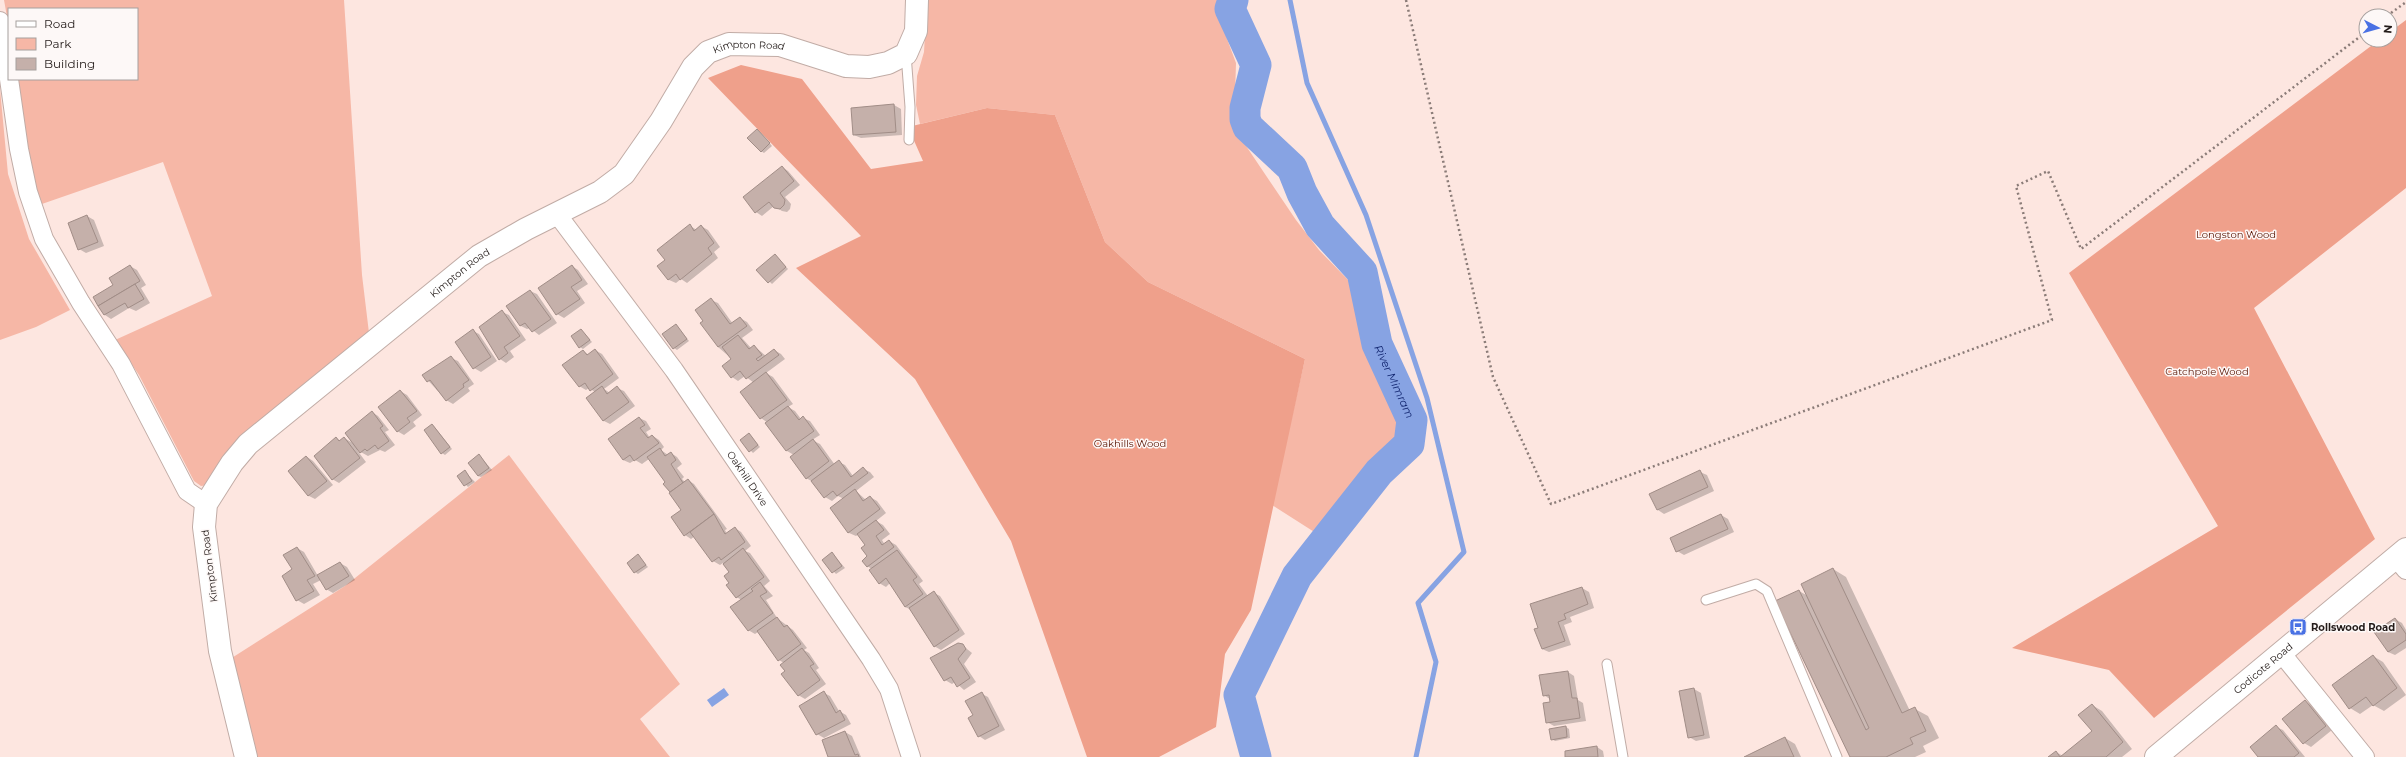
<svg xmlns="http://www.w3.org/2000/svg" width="2406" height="757" font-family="Montserrat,sans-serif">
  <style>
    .green { fill: #f6b7a6 }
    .forest { fill: #efa08b }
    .water { fill: #87a3e3 }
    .shadow { fill: #0003 }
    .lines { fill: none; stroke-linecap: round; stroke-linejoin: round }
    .stream { stroke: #87a3e3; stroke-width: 5 }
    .river { stroke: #87a3e3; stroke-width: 31 }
    .building { fill: #c5b0aa; stroke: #a18d87 }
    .lane-casing { stroke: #c1aca6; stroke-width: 11 }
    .street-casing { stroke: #c1aca6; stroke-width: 20 }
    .secondary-casing { stroke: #c1aca6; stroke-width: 24 }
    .path { stroke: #8b7c78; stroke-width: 2.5; stroke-dasharray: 2 3; stroke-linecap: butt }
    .lane { stroke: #fff; stroke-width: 9 }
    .street { stroke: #fff; stroke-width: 18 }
    .secondary { stroke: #fff; stroke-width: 22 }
    .labels { text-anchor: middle; stroke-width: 3; stroke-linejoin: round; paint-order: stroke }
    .street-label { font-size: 10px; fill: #231b19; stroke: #fdf8f7 }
    .park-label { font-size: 10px; fill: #5a1503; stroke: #fdf8f7 }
    .poi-label { font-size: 10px; font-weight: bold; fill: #231b19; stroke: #fdf8f7; text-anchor: start }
    .water-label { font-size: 11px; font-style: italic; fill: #10246e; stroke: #fdf8f7 }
  </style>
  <rect width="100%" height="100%" fill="#fde6e0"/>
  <g class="green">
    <polygon points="4,0 344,0 362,275 369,333 208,485 201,486 194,481 139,375 115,340 212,296 163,162 39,205 25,138 17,79 137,79 137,9 9,9 9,28"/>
    <polygon points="927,0 1222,0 1220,20 1236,63 1234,128 1296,220 1319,250 1353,285 1364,339 1403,423 1397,439 1365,474 1319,535 1272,505 1305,359 1148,282 1105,242 1055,115 987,108 920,124 916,105 917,76 924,52"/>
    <polygon points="0,89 8,174 29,239 70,310 36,327 0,340"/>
    <polygon points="509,455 680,684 640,719 670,757 251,757 227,661 345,586"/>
  </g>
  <g class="forest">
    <polygon points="2406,20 2406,188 2254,308 2375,539 2154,718 2109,670 2012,648 2218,526 2069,273 2379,40 2390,40 2390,32"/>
    <polygon points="741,65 802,79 871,169 923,161 908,127 987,108 1055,115 1105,242 1148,282 1305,359 1251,610 1225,654 1216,727 1159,757 1087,757 1011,541 915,379 796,268 861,236 708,78"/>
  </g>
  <polygon class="water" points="724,688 729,695 712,707 707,700"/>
  <g class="shadow">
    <polygon points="894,105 901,109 902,135 861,138 854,135"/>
    <polygon points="760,132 772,146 764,153 761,151"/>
    <polygon points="782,167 788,171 800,185 785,197 791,204 790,209 787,212 782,211 774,206 762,216 756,212"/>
    <polygon points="87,216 94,220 104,246 86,253 79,249"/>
    <polygon points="690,226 697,230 701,226 708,230 720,247 714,252 718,258 687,283 681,279 676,283 669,280 659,266 666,260"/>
    <polygon points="775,255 788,269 772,284 758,270"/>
    <polygon points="130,266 137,270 146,285 141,288 150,303 136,311 129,308 111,319 105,315 94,298 114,285 110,278"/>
    <polygon points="572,266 578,270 588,284 577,291 585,303 564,318 557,314"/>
    <polygon points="530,291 537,294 557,323 539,335 530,328 527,329 521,326 508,306"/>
    <polygon points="711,300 718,303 733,324 740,318 747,322 753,330 742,338 751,348 754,346 766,356 774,350 781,354 785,359 766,373 773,377 793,404 788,407 795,411 801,419 803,418 810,421 820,435 812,440 820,444 835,465 839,462 845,465 853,476 863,469 870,472 874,477 856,491 866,500 870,497 877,501 886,513 876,521 883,525 890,534 882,540 885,545 889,541 896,545 923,581 919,584 928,596 934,593 940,596 965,634 941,650 934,646 912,610 905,607 890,583 886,587 879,583 872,569 867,566 867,545 859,534 856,536 849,533 831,508 844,499 838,496 832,501 825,497 813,482 806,478 794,455 787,451 767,424 768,423 761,418 742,392 754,383 745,376 738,381 732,377 732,359 718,347 704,321"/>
    <polygon points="502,312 509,315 526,340 510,351 514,357 506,363 500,359"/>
    <polygon points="676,325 689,341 677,350 674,348"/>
    <polygon points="581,330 592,342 583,349 580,347"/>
    <polygon points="473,331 479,334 497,361 481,372 474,368 456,342"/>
    <polygon points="595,350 602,354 619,378 604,389 610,393 617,388 624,391 635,406 610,424 604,421 595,392 589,388 586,390 579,386 583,351 589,355"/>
    <polygon points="451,358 458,361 474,384 468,388 470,391 453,404 446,400 424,376"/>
    <polygon points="400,391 407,395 422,415 413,422 416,426 404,435 397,431"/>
    <polygon points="372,412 378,416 389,430 385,432 395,445 385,452 380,450 368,456 357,450 366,462 339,483 332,479 336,438 341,441 344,438 355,444"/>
    <polygon points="639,418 646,421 651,429 646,432 650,438 653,436 659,440 664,447 661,450 668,455 671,453 677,457 682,464 677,468 684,477 682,479 685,482 688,480 694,484 727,529 725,530 727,534 735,528 741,532 751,546 745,551 750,553 770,581 764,586 773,596 766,600 777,618 793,630 807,648 804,650 809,653 819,668 816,670 826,684 805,699 798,695 786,671 784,663 779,660 758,632 755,634 748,630 742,600 736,597 730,583 730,572 723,563 720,565 713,561 695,536 691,539 685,535 683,510 665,484 667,483 649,459 642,464 635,460 630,463 623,460"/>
    <polygon points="433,425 452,449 445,455 442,453"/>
    <polygon points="749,434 760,447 753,453 741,440"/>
    <polygon points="479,455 492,470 481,477 478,476"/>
    <polygon points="307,457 313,461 333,485 315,499 309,496 289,471"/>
    <polygon points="465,472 475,482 468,487 458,477"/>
    <polygon points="1700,472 1707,475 1714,491 1664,514 1658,510 1651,494"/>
    <polygon points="1721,515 1728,519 1734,532 1684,555 1677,551"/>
    <polygon points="297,548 304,552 318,576 340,563 347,567 355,580 333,593 326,589 321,580 313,584 320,595 304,604 297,600 293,570"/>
    <polygon points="832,553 845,568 836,574 823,560"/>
    <polygon points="638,556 648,567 638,574 635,572"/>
    <polygon points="1833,569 1846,577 1910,711 1915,709 1928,716 1939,738 1923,746 1926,752 1915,757 1851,757 1799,591 1808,596"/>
    <polygon points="1582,588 1589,592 1594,608 1570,617 1572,622 1564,625 1571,645 1549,652 1542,649 1540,628"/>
    <polygon points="2395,619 2402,623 2406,630 2406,648 2395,655 2388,652"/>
    <polygon points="962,645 972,653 964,664 976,682 964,690 955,682 952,684 945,680 932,658 952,646"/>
    <polygon points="2373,656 2383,662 2406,695 2384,711 2373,705 2360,714 2350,708"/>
    <polygon points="1568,672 1574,676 1578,700 1583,703 1586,721 1554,726 1547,722 1551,700 1544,695"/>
    <polygon points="1694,689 1701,693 1710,738 1696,741 1689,737"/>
    <polygon points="824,693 830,696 839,711 846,715 851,724 824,738 817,734"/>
    <polygon points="982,694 988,697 1005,730 985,740 979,736"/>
    <polygon points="2305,701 2311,705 2332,730 2311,747 2304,743 2284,719"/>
    <polygon points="2092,705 2102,711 2132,749 2122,757 2050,757 2056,752 2063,756 2093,731"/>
    <polygon points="1566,727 1569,729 1570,738 1555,741 1552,739"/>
    <polygon points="2276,727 2283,730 2305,757 2259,757"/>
    <polygon points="845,732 852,736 861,757 829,757"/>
    <polygon points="1785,738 1795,744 1801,757 1746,757"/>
    <polygon points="1597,747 1603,751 1604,757 1567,757"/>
  </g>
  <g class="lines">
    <polyline class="stream" points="1290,0 1307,83 1366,215 1427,398 1464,552 1418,603 1436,662 1416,757"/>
    <path class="river" id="s1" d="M1233,0L1230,9L1256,65L1245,108V119L1248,127L1292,168L1302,193L1320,226L1362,272L1377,344L1412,420L1409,444L1379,472L1297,576L1239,695L1256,757"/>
  </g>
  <g class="building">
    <polygon points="894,104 896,132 853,135 851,108"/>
    <polygon points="757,129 770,143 761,152 747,138"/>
    <polygon points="782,166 794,181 780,193 785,200 784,205 780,209 774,208 769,202 755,213 743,197"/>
    <polygon points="87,215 98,242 78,250 68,223"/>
    <polygon points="690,224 694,231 701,225 714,243 708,248 712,254 680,280 676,274 668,280 657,266 665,260 657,250"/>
    <polygon points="775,254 786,267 768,283 756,270"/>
    <polygon points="130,265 140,281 98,306 93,297 113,285 109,278"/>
    <polygon points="572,265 582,280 571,287 580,299 556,315 538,288"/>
    <polygon points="135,284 144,299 128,308 125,303 104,315 98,306"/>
    <polygon points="530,290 551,319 532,332 525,323 520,326 506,306"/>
    <polygon points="711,298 730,324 740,317 747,326 718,347 700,323 703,321 695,310"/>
    <polygon points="502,310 520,336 504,347 508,353 499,360 479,327"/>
    <polygon points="676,324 687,339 673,349 662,334"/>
    <polygon points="473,329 491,357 473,369 455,342"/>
    <polygon points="581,329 590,340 579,348 571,336"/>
    <polygon points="738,335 749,349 754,345 762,355 756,359 758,361 774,349 779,355 746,379 740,371 731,378 722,366 731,359 722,347"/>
    <polygon points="595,349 613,374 590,391 585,383 579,387 562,365 583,350 587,355"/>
    <polygon points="451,356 469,380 463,384 464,387 446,401 430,380 427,382 422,375"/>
    <polygon points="766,372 787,400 760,419 740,392"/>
    <polygon points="602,386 607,394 617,386 629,402 603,421 586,398"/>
    <polygon points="400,390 417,411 407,418 410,422 397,432 378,407"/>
    <polygon points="788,406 799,420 803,416 814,431 786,451 765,423"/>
    <polygon points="372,411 383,426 380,428 389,441 378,449 375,445 367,451 365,449 360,453 345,433"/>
    <polygon points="639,417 645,425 640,428 648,438 652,435 659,443 634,461 630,455 623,460 608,439"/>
    <polygon points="432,424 450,447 441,454 424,430"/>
    <polygon points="749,433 758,445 749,452 740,440"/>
    <polygon points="336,437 339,441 344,437 360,458 332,480 314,456"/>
    <polygon points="813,439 829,461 806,479 790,457"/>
    <polygon points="660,448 665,456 671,452 676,460 671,464 683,483 670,492 663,484 665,482 647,457"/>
    <polygon points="479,454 489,468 478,476 468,463"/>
    <polygon points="306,456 327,481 308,496 288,471"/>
    <polygon points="839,460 851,477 863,467 868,473 837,496 833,491 824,498 811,481"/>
    <polygon points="465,470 472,481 464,486 457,476"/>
    <polygon points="1700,470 1708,487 1657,510 1649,494"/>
    <polygon points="688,479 714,514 684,536 671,517 681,510 669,493"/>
    <polygon points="855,489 863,501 870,496 880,509 848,533 830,508"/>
    <polygon points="714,514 725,534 735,527 745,542 721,560 719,557 712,562 690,532"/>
    <polygon points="1721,514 1728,529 1676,552 1670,538"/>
    <polygon points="876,520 884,530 876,536 882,545 889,540 894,547 867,567 862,561 867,556 861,548 865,545 857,534"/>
    <polygon points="297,547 315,576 307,580 314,591 296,601 282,576 292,569 283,555"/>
    <polygon points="743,548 764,577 736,598 726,585 729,583 724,576 729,572 723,564"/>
    <polygon points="897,550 917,577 913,580 923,594 905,607 886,578 879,584 869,570"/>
    <polygon points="832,552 842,566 832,573 822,560"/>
    <polygon points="638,554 646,565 634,573 627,563"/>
    <polygon points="340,562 349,576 326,590 317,575"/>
    <polygon points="1833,568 1902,713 1915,707 1926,731 1910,738 1913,744 1886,757 1850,757 1775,601 1799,590 1866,730 1869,728 1801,584"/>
    <polygon points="760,582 767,592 760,596 773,613 748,631 730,607 753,591 751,589"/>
    <polygon points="1582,587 1588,604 1564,614 1566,619 1558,622 1565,641 1542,649 1534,629 1538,628 1530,604"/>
    <polygon points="934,591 959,630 934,647 909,608"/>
    <polygon points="777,617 784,627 787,625 801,644 778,661 757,631"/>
    <polygon points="2395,618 2406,634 2406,640 2388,652 2374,632"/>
    <polygon points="958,643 963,644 966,649 958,659 970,678 957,687 951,677 944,681 930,658"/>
    <polygon points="802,648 814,664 810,666 820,680 798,696 781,674 785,671 780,665"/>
    <polygon points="2373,655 2397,688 2373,706 2366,697 2349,709 2332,685"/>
    <polygon points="1568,671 1572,698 1577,698 1580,718 1546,723 1543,703 1550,702 1549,695 1543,696 1539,675"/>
    <polygon points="1694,688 1704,735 1688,738 1679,691"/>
    <polygon points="824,691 836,713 840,710 845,720 816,735 799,706"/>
    <polygon points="982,692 999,726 978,737 968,718 973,715 965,701"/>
    <polygon points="2305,700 2326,726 2303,744 2282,719"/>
    <polygon points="2092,704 2123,742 2106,757 2048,757 2056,751 2060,757 2092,731 2078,715"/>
    <polygon points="2276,725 2299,753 2294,757 2258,757 2250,747"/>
    <polygon points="1566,726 1567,737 1551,740 1549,729"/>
    <polygon points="845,731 855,755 858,754 859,757 828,757 822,740"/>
    <polygon points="1785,737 1794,757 1744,757"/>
    <polygon points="1597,746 1598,757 1565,757 1565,751"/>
  </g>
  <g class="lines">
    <defs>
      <g id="lane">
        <polyline points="906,54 910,107 909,140"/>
        <polyline points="1706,600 1756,584 1767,591 1837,757"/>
        <polyline points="1607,664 1623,757"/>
      </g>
      <g id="street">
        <polyline points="0,21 9,76"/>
        <polyline points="9,79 19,149 28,192 44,239 81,303 121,364 187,491 206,504"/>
        <path id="s2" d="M557,214L674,370L871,659L889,689L911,757"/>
        <polyline points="2396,558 2406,570"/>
        <polyline points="2282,654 2365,757"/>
      </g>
      <g id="secondary">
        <path id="s3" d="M246,757L220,651L204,527L206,504L232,463L248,444L479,256L526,229L600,192L624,174L661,121L693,67L708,52L729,44L780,45L846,66L869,67L888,63L906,54L916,31L917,0"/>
        <path id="s4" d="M2156,757L2406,549"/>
      </g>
    </defs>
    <use href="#lane" class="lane-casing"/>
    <use href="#street" class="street-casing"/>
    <use href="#secondary" class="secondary-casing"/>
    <g class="path">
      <polyline points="1406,0 1493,377 1551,504 2052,320 2016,186 2048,171 2081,249 2366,32"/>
      <polyline points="2387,16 2406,2"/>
    </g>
    <use href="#lane" class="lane"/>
    <use href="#street" class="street"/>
    <use href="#secondary" class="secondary"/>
  </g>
  <defs>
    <symbol id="bus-square" viewBox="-11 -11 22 22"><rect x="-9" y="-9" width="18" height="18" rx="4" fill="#4971e4" stroke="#fdf8f7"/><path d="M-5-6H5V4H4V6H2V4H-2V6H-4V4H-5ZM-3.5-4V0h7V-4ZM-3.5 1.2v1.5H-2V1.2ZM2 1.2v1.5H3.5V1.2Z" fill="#fff"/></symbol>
  </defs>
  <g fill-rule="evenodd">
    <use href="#bus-square" x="2288" y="617" width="20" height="20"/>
  </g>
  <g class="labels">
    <g class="street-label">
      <text dy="4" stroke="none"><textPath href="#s3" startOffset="986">Kimpton Road</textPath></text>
      <text dy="4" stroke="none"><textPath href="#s3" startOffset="603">Kimpton Road</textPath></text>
      <text dy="4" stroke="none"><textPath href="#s2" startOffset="326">Oakhill Drive</textPath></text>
      <text transform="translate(209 566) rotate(-97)" y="4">Kimpton Road</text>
      <text dy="4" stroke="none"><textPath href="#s4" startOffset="139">Codicote Road</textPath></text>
    </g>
    <g class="park-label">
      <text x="2236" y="238">Longston Wood</text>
      <text x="2207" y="375">Catchpole Wood</text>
      <text x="1130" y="447">Oakhills Wood</text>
    </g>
    <g class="poi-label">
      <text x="2311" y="631">Rollswood Road</text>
    </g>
    <g class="water-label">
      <text dy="4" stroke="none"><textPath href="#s1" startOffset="437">River Mimram</textPath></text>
    </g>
  </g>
  <rect x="8" y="8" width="130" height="72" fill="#fdf8f7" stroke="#a6a09e"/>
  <rect x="16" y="21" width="20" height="6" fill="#ffffff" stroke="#a6a09e"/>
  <text x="44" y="28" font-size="12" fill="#231b19">Road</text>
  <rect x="16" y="38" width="20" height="12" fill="#f6b7a6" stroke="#a6a09e"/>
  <text x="44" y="48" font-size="12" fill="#231b19">Park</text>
  <rect x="16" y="58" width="20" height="12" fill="#c5b0aa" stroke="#a6a09e"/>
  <text x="44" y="68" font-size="12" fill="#231b19">Building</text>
  <g transform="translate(2378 28) rotate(96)"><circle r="19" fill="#fdf8f7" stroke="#a6a09e"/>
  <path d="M0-3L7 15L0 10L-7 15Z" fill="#4971e4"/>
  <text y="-6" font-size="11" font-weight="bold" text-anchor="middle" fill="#231b19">N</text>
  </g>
</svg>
